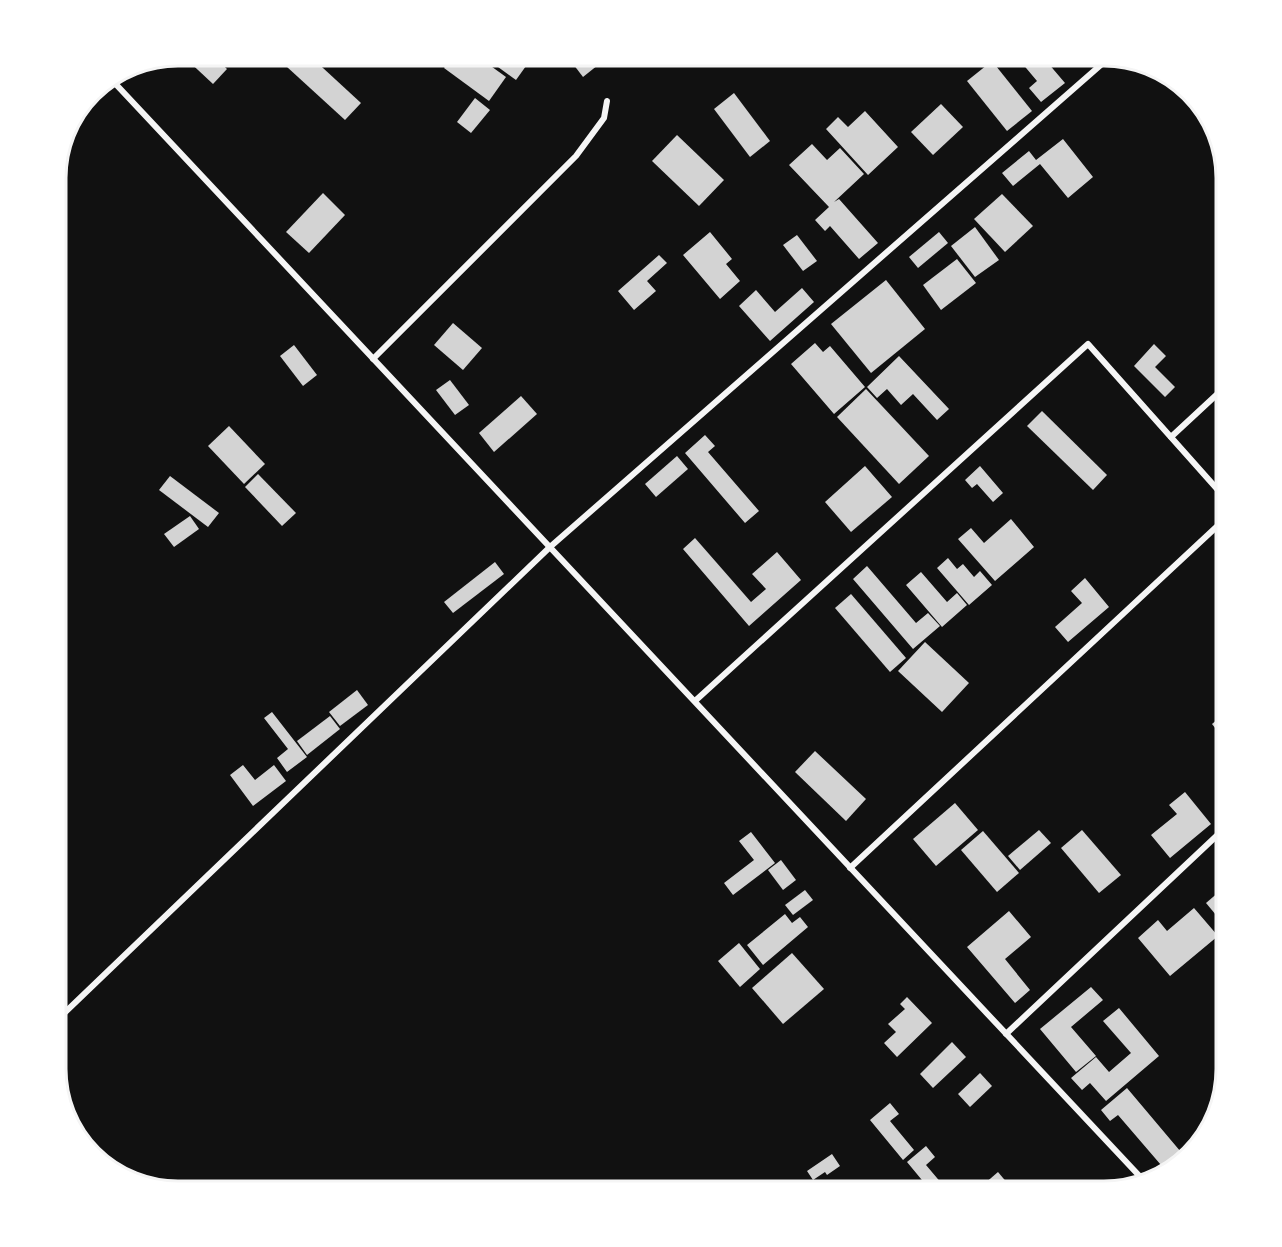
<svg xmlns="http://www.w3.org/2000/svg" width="1282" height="1247" font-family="'IBM Plex Sans',sans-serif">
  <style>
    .building { fill: #d3d3d3 }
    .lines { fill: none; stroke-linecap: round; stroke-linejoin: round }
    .minor { stroke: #f5f5f5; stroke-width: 6 }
    .rim { fill: none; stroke: #f5f5f5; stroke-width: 3 }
  </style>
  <rect width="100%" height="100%" fill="#111"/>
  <g class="building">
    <polygon points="183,56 213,56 227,69 213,84"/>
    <polygon points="275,56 310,56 361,103 345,120"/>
    <polygon points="452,56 477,56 506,77 489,101 444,68"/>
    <polygon points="483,56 511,56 526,66 516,80"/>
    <polygon points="567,56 591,56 598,65 583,77"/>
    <polygon points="615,56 628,56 620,62"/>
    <polygon points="1016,56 1042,56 1065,83 1041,102 1029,88 1037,81"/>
    <polygon points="1074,56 1091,56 1081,64"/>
    <polygon points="992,61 1032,111 1007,131 967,81"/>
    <polygon points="734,93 770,141 750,157 714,109"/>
    <polygon points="475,98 490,110 471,133 457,122"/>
    <polygon points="941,104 963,127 933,155 911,132"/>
    <polygon points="865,111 898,147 868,175 826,129 838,117 848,127"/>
    <polygon points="677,135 724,180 699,206 652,161"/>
    <polygon points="1063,139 1093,177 1068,198 1040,164 1013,186 1002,173 1029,151 1036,160"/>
    <polygon points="812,144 827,160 840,148 864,174 834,202 839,199 878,243 859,259 830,226 825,231 815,220 829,207 789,165"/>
    <polygon points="323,193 345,215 309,253 286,232"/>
    <polygon points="1002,194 1033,226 1005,252 974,219"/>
    <polygon points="975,227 999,260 975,277 951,246"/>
    <polygon points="710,232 732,259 726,264 740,281 720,299 683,255"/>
    <polygon points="939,232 948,243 918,268 909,257"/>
    <polygon points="797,235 817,261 803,271 783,245"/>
    <polygon points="659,255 667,263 647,281 656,291 634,310 618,291"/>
    <polygon points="957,259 976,283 941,310 923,285"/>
    <polygon points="886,280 925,329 871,373 831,324"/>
    <polygon points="1226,285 1226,301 1219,292"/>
    <polygon points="802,288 814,302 770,341 739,306 756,290 775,312"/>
    <polygon points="453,323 482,348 463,370 434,345"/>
    <polygon points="815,343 823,352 830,346 865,387 834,414 791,364"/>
    <polygon points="1154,344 1166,356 1155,367 1175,387 1165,397 1134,366"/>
    <polygon points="294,345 317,375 303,386 280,356"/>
    <polygon points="899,356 949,409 937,420 913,394 901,405 887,389 877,398 867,387"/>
    <polygon points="450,380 469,405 455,415 436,390"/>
    <polygon points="866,389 929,456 899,484 837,417"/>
    <polygon points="521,396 537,414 494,452 479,433"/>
    <polygon points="1042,411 1107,475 1093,490 1027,426"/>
    <polygon points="229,426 265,464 244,484 208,446"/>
    <polygon points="705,435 715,446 708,452 759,511 745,523 685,453"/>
    <polygon points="1226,448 1226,465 1218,456"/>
    <polygon points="677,456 688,469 656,497 645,484"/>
    <polygon points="865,466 892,497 851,532 825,502"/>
    <polygon points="980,466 1003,493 993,502 977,484 972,488 965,480"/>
    <polygon points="258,474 296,513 282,526 245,487"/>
    <polygon points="170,476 219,513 208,527 159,490"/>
    <polygon points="190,516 199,529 174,547 164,534"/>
    <polygon points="1011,519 1034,547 995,581 958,539 971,528 984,543"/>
    <polygon points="695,538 751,602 766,589 752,574 777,552 801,580 749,626 683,549"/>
    <polygon points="948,558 957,569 963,564 974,577 980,571 992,585 969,605 937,568"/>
    <polygon points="495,562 504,574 453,613 444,602"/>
    <polygon points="867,566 916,623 928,613 940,626 913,649 853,579"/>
    <polygon points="921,572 947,602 957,593 967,605 942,627 906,585"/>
    <polygon points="1085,578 1109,607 1068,642 1055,627 1082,603 1071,591"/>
    <polygon points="851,594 906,658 890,672 835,608"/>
    <polygon points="925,642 969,683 942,712 898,671"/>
    <polygon points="357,690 368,705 340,726 329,712"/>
    <polygon points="272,712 307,757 287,772 277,758 288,749 264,718"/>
    <polygon points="1226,712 1226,742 1212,724"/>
    <polygon points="330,716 340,729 307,755 297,741"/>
    <polygon points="815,751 866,799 846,821 795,772"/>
    <polygon points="243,765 255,780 274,765 286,781 253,806 230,775"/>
    <polygon points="1185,792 1211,824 1170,858 1151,835 1177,814 1169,805"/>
    <polygon points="955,803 978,830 936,866 913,839"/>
    <polygon points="1039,830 1051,843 1020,870 1008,856"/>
    <polygon points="1082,830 1121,875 1099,893 1061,848"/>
    <polygon points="983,831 1019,873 997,892 961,850"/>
    <polygon points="751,832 775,863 733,895 724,883 754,860 739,841"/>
    <polygon points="781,860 796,880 783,890 768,870"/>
    <polygon points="805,890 813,900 793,915 785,905"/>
    <polygon points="1220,891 1226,899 1226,927 1206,903"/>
    <polygon points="1194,908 1218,936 1170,976 1138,938 1158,920 1167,931"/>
    <polygon points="1009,911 1031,937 1005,959 1030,990 1015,1003 967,947"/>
    <polygon points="785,914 792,923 800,917 808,927 763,965 747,945"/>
    <polygon points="739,943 760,969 740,987 718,961"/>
    <polygon points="792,953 824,989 783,1024 752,988"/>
    <polygon points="1091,987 1103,1000 1071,1027 1096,1056 1076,1072 1040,1029"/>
    <polygon points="907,997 932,1023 897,1057 884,1043 896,1032 888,1024 905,1009 900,1004"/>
    <polygon points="1119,1008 1159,1056 1106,1101 1090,1083 1082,1090 1071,1078 1096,1057 1109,1072 1131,1053 1103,1021"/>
    <polygon points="952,1042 966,1057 933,1088 920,1074"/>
    <polygon points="980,1073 992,1086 970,1107 958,1094"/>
    <polygon points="1127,1088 1186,1158 1167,1172 1118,1115 1110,1121 1101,1110"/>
    <polygon points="890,1103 899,1114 890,1121 914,1150 903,1160 870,1120"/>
    <polygon points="926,1146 935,1157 926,1165 948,1191 931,1191 907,1162"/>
    <polygon points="832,1154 840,1166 827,1175 825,1172 813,1180 807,1171"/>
    <polygon points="998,1172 1014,1191 976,1191"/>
    <polygon points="805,1182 812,1191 791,1191"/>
  </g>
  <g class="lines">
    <g class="minor">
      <polyline points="110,78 1146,1183"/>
      <polyline points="373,359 576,156 604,118 607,101"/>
      <polyline points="1171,437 1226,386"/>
      <polyline points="695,701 1088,344 1226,499"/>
      <polyline points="850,868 1226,518"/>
      <polyline points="56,1021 550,547 1111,56"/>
      <polyline points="1006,1034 1226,827"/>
    </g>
  </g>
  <path d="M0 0H1282V1247H0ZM178 66H1104A112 112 0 0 1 1216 178V1069A112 112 0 0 1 1104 1181H178A112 112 0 0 1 66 1069V178A112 112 0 0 1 178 66Z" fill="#fff" fill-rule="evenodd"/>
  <path class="rim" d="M178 66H1104A112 112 0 0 1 1216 178V1069A112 112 0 0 1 1104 1181H178A112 112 0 0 1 66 1069V178A112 112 0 0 1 178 66Z"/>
</svg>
